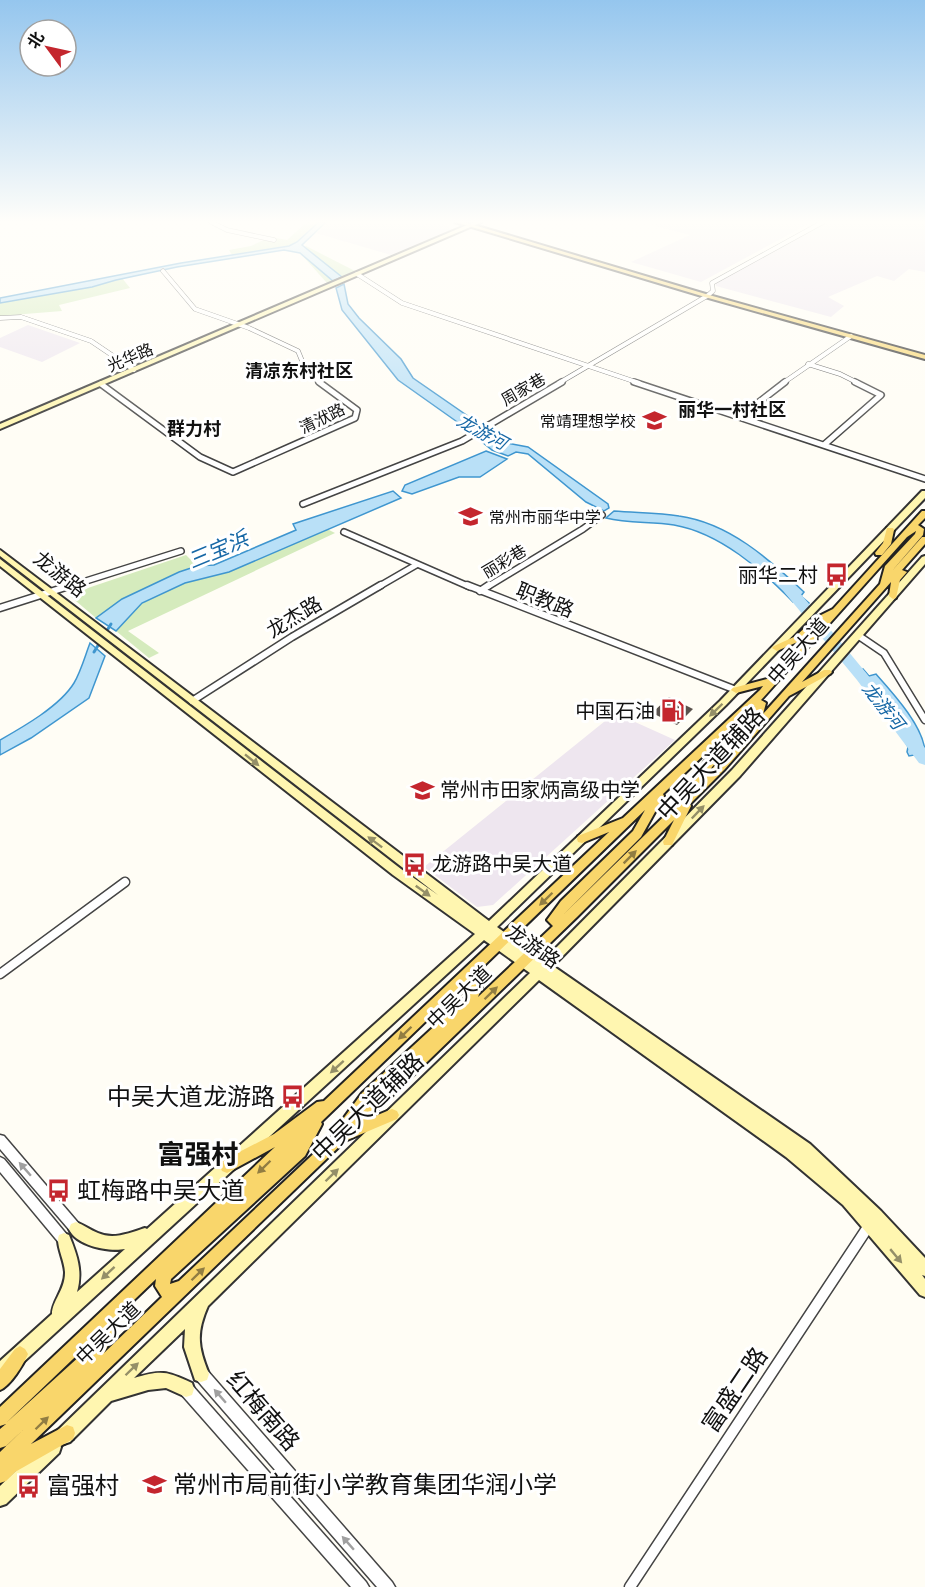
<svg xmlns="http://www.w3.org/2000/svg" width="925" height="1587" font-family="'Zilla Slab','Noto Sans SC',serif">
  <style>
    .industrial { fill: #eee6ef }
    .green { fill: #d5ebbd }
    .water { fill: #b9e0f7; stroke: #3f96cf; stroke-width: 1.5 }
    .lines { fill: none; stroke-linecap: round; stroke-linejoin: round }
    .stream { stroke: #3f96cf; stroke-width: 3 }
    .river { fill: #b9e0f7; fill-rule: evenodd }
    .building { fill: #5a524d }
    .minor-far4-casing { stroke: #444; stroke-width: 5 }
    .minor-far3-casing { stroke: #444; stroke-width: 8 }
    .minor-far2-casing { stroke: #444; stroke-width: 9 }
    .minor-far1-casing { stroke: #444; stroke-width: 11 }
    .minor-casing { stroke: #444; stroke-width: 13 }
    .tertiary-casing { stroke: #444; stroke-width: 3 }
    .secondary-casing { stroke: #333; stroke-width: 4 }
    .primary-casing { stroke: #222; stroke-width: 4 }
    .minor-far4 { stroke: #fff; stroke-width: 4 }
    .minor-far3 { stroke: #fff; stroke-width: 5 }
    .minor-far2 { stroke: #fff; stroke-width: 6 }
    .minor-far1 { stroke: #fff; stroke-width: 8 }
    .minor { stroke: #fff; stroke-width: 10 }
    .tertiary { fill: #fff; fill-rule: evenodd }
    .secondary { fill: #fff6b0; fill-rule: evenodd }
    .primary { fill: #f9d66b; fill-rule: evenodd }
    .oneway { fill: #948f68 }
    .oneway2 { fill: #917d42 }
    .oneway3 { fill: #a0a0a0 }
    .labels { text-anchor: middle; stroke-width: 6; stroke-linejoin: round; paint-order: stroke }
    .far-street-label { font-size: 16px; fill: #111; stroke: #fff }
    .far-poi-label { font-size: 16px; fill: #111; stroke: #fff; text-anchor: end }
    .far-quarter-label { font-size: 18px; font-weight: bold; fill: #111; stroke: #fff }
    .far-water-label { font-size: 18px; font-style: italic; fill: #1768a6; stroke: #fff }
    .street-label { font-size: 20px; fill: #111; stroke: #fff }
    .poi-label { font-size: 20px; fill: #111; stroke: #fff; text-anchor: end }
    .water-label { font-size: 21px; font-style: italic; fill: #1768a6; stroke: #fff }
    .near-street-label { font-size: 24px; fill: #111; stroke: #fff }
    .near-poi-label { font-size: 24px; fill: #111; stroke: #fff; text-anchor: start }
    .near-quarter-label { font-size: 27px; font-weight: bold; fill: #111; stroke: #fff }
  </style>
  <rect width="100%" height="100%" fill="#fffdf5"/>
  <g class="industrial">
    <polygon points="329,222 436,222 449,227 450,230 391,255 316,233"/>
    <polygon points="656,222 812,222 701,282 631,262 690,235 655,226"/>
    <polygon points="827,222 925,222 925,272 909,269 894,281 877,276 828,297 844,306 831,317 716,286 716,283"/>
    <polygon points="28,325 80,343 42,362 0,347 0,338"/>
    <polygon points="615,713 675,740 493,905 477,907 424,867"/>
  </g>
  <g class="green">
    <polygon points="307,222 319,222 294,245 232,255 229,250 251,246 270,237 287,240"/>
    <polygon points="306,246 355,271 327,283 300,253 291,251"/>
    <polygon points="122,278 130,288 59,305 62,311 0,316 0,301"/>
    <polygon points="327,529 335,533 128,631 159,653 149,658 116,631 142,603 185,583 229,572"/>
    <polygon points="186,555 197,566 123,599 96,618 70,596 76,592"/>
  </g>
  <g class="water">
    <polygon points="319,222 326,222 302,245 342,277 333,281 300,253 284,250 177,267 116,280 92,287 0,303 0,298 181,263 289,246 297,242"/>
    <polygon points="344,284 348,304 359,318 401,359 413,378 475,421 478,427 470,431 398,380 342,310 336,288"/>
    <polygon points="484,431 502,442 528,447 608,504 609,508 604,511 586,502 528,454 516,452 508,456 492,450 476,437"/>
    <polygon points="486,451 507,459 480,477 459,477 412,494 402,491 405,485"/>
    <polygon points="393,491 401,498 229,572 185,583 142,603 116,631 96,618 122,599 179,572 197,566 214,565 296,530 293,524"/>
    <path d="M614,511C635,513 658,512 679,516C729,523 769,559 804,592L801,596L809,603L803,609L797,602H793C762,570 720,533 674,525C651,521 629,524 606,518Z"/>
    <path d="M90,643L105,656L89,698L31,738L0,755V740C23,727 60,706 74,683C81,671 85,656 90,643Z"/>
    <path d="M863,669L869,676L876,674C893,693 925,728 925,753L909,756L907,752L908,747L878,693L865,685L858,675Z"/>
  </g>
  <g class="lines">
    <polyline class="stream" points="94,652 111,624"/>
    <polygon class="river" points="790,586 795,587 867,674 925,748 925,765 919,763 857,680 785,593 783,590"/>
  </g>
  <polygon class="building" points="669,697 693,709 677,725 652,713"/>
  <g class="lines">
    <defs>
      <g id="minor-far4">
        <polyline points="211,222 227,230 274,240"/>
        <polyline points="163,271 195,309 249,328 298,351 307,373 321,383"/>
        <polyline points="357,274 402,303 639,383"/>
        <polyline points="0,318 21,317 91,341 134,370"/>
        <polyline points="808,364 840,374 858,383"/>
        <polyline points="559,383 707,296 713,291 712,283 823,222"/>
        <polyline points="783,383 851,336"/>
      </g>
      <g id="minor-far3">
        <polyline points="634,382 925,479"/>
        <polyline points="101,384 200,457 233,472 355,418 357,410 319,382"/>
        <polyline points="741,416 785,382"/>
        <polyline points="825,444 881,395 855,382"/>
        <polyline points="303,504 462,441 562,382"/>
        <polyline points="344,532 470,587"/>
        <polyline points="67,587 181,551"/>
        <polyline points="378,587 416,565"/>
        <polyline points="487,587 583,529 602,515"/>
      </g>
      <g id="minor-far2">
        <polyline points="467,585 736,690"/>
        <polyline points="480,591 489,585"/>
        <polyline points="0,608 72,585"/>
        <polyline points="859,636 884,653 925,720"/>
        <polyline points="192,701 292,637 381,585"/>
      </g>
      <polyline id="minor-far1" points="0,974 125,882"/>
      <polyline id="minor" points="630,1587 870,1224"/>
      <g id="tertiary">
        <polygon points="0,1135 4,1136 80,1225 82,1229 80,1233 76,1235 72,1233 0,1149"/>
        <polygon points="0,1157 4,1159 68,1236 70,1240 68,1244 64,1246 60,1244 0,1172"/>
        <polygon points="201,1367 206,1369 392,1582 395,1587 377,1587 196,1379 194,1374 196,1369"/>
        <polygon points="186,1382 191,1384 366,1582 369,1587 351,1587 181,1394 179,1389 181,1384"/>
      </g>
      <g id="secondary">
        <polygon points="474,222 482,222 0,429 0,424"/>
        <path d="M922,491H925V498L726,705L497,927L544,960L732,770L922,557L925,556V564L740,776L553,966L810,1144L881,1211L925,1258V1276L922,1275L925,1279V1297L920,1295L843,1205L786,1157L539,980L208,1306C196,1333 198,1347 209,1374L207,1380L201,1382L195,1380L184,1347L185,1329L134,1378C162,1370 166,1371 192,1383L194,1389L192,1395L186,1397L166,1388L148,1390L111,1401L70,1442L64,1444L59,1442L61,1447L59,1453L6,1504L0,1506V1486L47,1441L53,1439L58,1441L56,1436L58,1430L530,973L484,940L6,1378L0,1380V1361L52,1314C52,1301 65,1290 65,1273C65,1261 55,1244 59,1235L64,1233L69,1235C77,1255 83,1271 77,1292L125,1249C109,1252 76,1246 69,1229L71,1224L76,1222C84,1225 90,1230 98,1233C113,1240 130,1233 145,1228L147,1229L475,934L393,875L0,566V559L401,869L438,895L0,556V550L489,921L720,701Z"/>
      </g>
      <g id="primary">
        <polygon points="455,222 464,222 709,295 925,355 925,359 705,297"/>
        <path d="M922,511H925V518L918,525L924,529L923,535L891,572L922,537H925V544L902,570L907,572L900,580L896,598L893,599L889,596L891,582L802,682L824,670H830L832,672L830,674L789,696L725,769L690,804L691,806L672,845H664L663,842L674,820L577,917L368,1119L392,1109L397,1111L399,1115L397,1119L345,1141L31,1444L67,1425L73,1427L75,1433L73,1439L15,1472L6,1481L0,1483V1452L27,1426L6,1446L0,1448V1429L6,1424L0,1426V1407L275,1147L227,1173L222,1171L220,1166L222,1161L274,1134L317,1102L324,1101L609,832L582,843L578,842L577,839L578,836L623,818L760,690L763,686L736,693L731,690L733,688L771,678L822,621L802,640L777,651L772,648L774,646L796,636L815,618L833,609ZM916,531L915,534L885,566L880,584L763,714L766,703L761,700L907,537ZM755,706L753,712L704,762L692,784L694,787L564,914L641,837L664,796L663,794ZM751,726L710,771L712,767ZM645,810L633,831L561,901L547,920L553,926L478,997L482,987L480,983L468,981ZM468,991L465,998L362,1093L343,1119L341,1123L343,1126L179,1281L170,1284L171,1279L305,1156L320,1128L322,1124L321,1122L452,996ZM156,1279L155,1286L162,1297L104,1353L116,1330L111,1322ZM95,1338L92,1345L6,1423Z"/>
        <polygon points="887,528 893,528 894,530 891,544 882,555 876,555 875,553 883,543"/>
        <path d="M20,1346L25,1349L28,1354C23,1365 11,1385 0,1390V1369L15,1349Z"/>
      </g>
    </defs>
    <use href="#minor-far4" class="minor-far4-casing"/>
    <use href="#minor-far3" class="minor-far3-casing"/>
    <use href="#minor-far2" class="minor-far2-casing"/>
    <use href="#minor-far1" class="minor-far1-casing"/>
    <use href="#minor" class="minor-casing"/>
    <use href="#tertiary" class="tertiary-casing"/>
    <use href="#secondary" class="secondary-casing"/>
    <use href="#primary" class="primary-casing"/>
    <use href="#minor-far4" class="minor-far4"/>
    <use href="#minor-far3" class="minor-far3"/>
    <use href="#minor-far2" class="minor-far2"/>
    <use href="#minor-far1" class="minor-far1"/>
    <use href="#minor" class="minor"/>
    <use href="#tertiary" class="tertiary"/>
    <use href="#secondary" class="secondary"/>
    <use href="#primary" class="primary"/>
  </g>
  <defs><path id="oneway-solid" d="M-6-.8H1V-3.2L6.5 0L1 3.2V.8H-6Z" transform="scale(1.5)"/></defs>
  <g class="oneway">
    <use href="#oneway-solid" transform="translate(716 710) rotate(136)"/>
    <use href="#oneway-solid" transform="translate(252 760) rotate(39)"/>
    <use href="#oneway-solid" transform="translate(698 812) rotate(-46)"/>
    <use href="#oneway-solid" transform="translate(375 842) rotate(-143)"/>
    <use href="#oneway-solid" transform="translate(423 891) rotate(36)"/>
    <use href="#oneway-solid" transform="translate(337 1067) rotate(138)"/>
    <use href="#oneway-solid" transform="translate(332 1175) rotate(-44)"/>
    <use href="#oneway-solid" transform="translate(896 1256) rotate(50)"/>
    <use href="#oneway-solid" transform="translate(108 1273) rotate(137)"/>
    <use href="#oneway-solid" transform="translate(132 1369) rotate(-44)"/>
  </g>
  <g class="oneway2">
    <use href="#oneway-solid" transform="translate(630 857) rotate(-45)"/>
    <use href="#oneway-solid" transform="translate(546 899) rotate(136)"/>
    <use href="#oneway-solid" transform="translate(491 993) rotate(-44)"/>
    <use href="#oneway-solid" transform="translate(405 1033) rotate(136)"/>
    <use href="#oneway-solid" transform="translate(264 1167) rotate(136)"/>
    <use href="#oneway-solid" transform="translate(198 1274) rotate(-44)"/>
    <use href="#oneway-solid" transform="translate(42 1423) rotate(-44)"/>
  </g>
  <g class="oneway3">
    <use href="#oneway-solid" transform="translate(25 1169) rotate(-131)"/>
    <use href="#oneway-solid" transform="translate(220 1396) rotate(-131)"/>
    <use href="#oneway-solid" transform="translate(348 1543) rotate(-131)"/>
  </g>
  <linearGradient id="sky" x2="0" y2="1"><stop stop-color="#95c6ee"/><stop offset="0.5" stop-color="#fffefa"/><stop offset="1" stop-color="#fffefa" stop-opacity="0"/></linearGradient>
  <rect width="925" height="444" fill="url(#sky)"/>
  <defs>
    <symbol id="school-bare" viewBox="-9 -9 18 18"><path d="M0-5L7-2L0 1L-7-2ZM-4 1L0 2.5L4 1V4Q0 6-4 4Z" fill="#c4262e" stroke="#fff" stroke-width="2.5" paint-order="stroke"/></symbol>
    <symbol id="bus-bare" viewBox="-9 -9 18 18"><path d="M-5-6H5V4H4V6H2V4H-2V6H-4V4H-5ZM-3.5-4V0h7V-4ZM-3.5 1.2v1.5H-2V1.2ZM2 1.2v1.5H3.5V1.2Z" fill="#c4262e" stroke="#fff" stroke-width="2.5" paint-order="stroke"/></symbol>
    <symbol id="fuel-bare" viewBox="-9 -9 18 18"><path d="M-5.5-6h7V0h2V4h1.3V-2.5L3-4.5l.8-.8L6-3V5H2.5V1h-1V6h-7ZM-4.2-4.7v3.2H.2V-4.7Z" fill="#c4262e" stroke="#fff" stroke-width="2.5" paint-order="stroke"/></symbol>
  </defs>
  <g fill-rule="evenodd">
    <use href="#school-bare" x="638" y="404" width="33" height="33"/>
    <use href="#school-bare" x="454" y="500" width="33" height="33"/>
    <use href="#bus-bare" x="820" y="558" width="33" height="33"/>
    <use href="#fuel-bare" x="656" y="694" width="33" height="33"/>
    <use href="#school-bare" x="406" y="774" width="33" height="33"/>
    <use href="#bus-bare" x="398" y="848" width="33" height="33"/>
    <use href="#bus-bare" x="276" y="1080" width="33" height="33"/>
    <use href="#bus-bare" x="42" y="1174" width="33" height="33"/>
    <use href="#school-bare" x="138" y="1468" width="33" height="33"/>
    <use href="#bus-bare" x="12" y="1470" width="33" height="33"/>
  </g>
  <g class="labels">
    <g class="far-street-label">
      <text transform="translate(130 357) rotate(-23)" y="6">光华路</text>
      <text transform="translate(523 389) rotate(-30)" y="6">周家巷</text>
      <text transform="translate(322 418) rotate(-26)" y="6">清洑路</text>
      <text transform="translate(504 561) rotate(-31)" y="6">丽彩巷</text>
    </g>
    <g class="far-poi-label">
      <text x="636" y="427">常靖理想学校</text>
      <text x="489" y="523" text-anchor="start">常州市丽华中学</text>
    </g>
    <g class="far-quarter-label">
      <text x="299" y="377">清凉东村社区</text>
      <text x="732" y="416">丽华一村社区</text>
      <text x="194" y="435">群力村</text>
    </g>
    <g class="far-water-label">
      <text transform="translate(482 432) rotate(29)" y="6">龙游河</text>
      <text transform="translate(883 706) rotate(51)" y="6">龙游河</text>
    </g>
    <g class="street-label">
      <text transform="translate(60 574) rotate(38)" y="7">龙游路</text>
      <text transform="translate(545 600) rotate(22)" y="7">职教路</text>
      <text transform="translate(294 617) rotate(-31)" y="7">龙杰路</text>
      <text transform="translate(798 651) rotate(-48)" y="7">中吴大道</text>
      <text transform="translate(533 946) rotate(35)" y="7">龙游路</text>
      <text transform="translate(459 997) rotate(-44)" y="7">中吴大道</text>
      <text transform="translate(108 1333) rotate(-44)" y="7">中吴大道</text>
    </g>
    <g class="poi-label">
      <text x="818" y="582">丽华二村</text>
      <text x="655" y="718">中国石油</text>
      <text x="440" y="797" text-anchor="start">常州市田家炳高级中学</text>
      <text x="432" y="871" text-anchor="start">龙游路中吴大道</text>
    </g>
    <g class="water-label">
      <text transform="translate(218 550) rotate(-23)" y="7">三宝浜</text>
    </g>
    <g class="near-street-label">
      <text transform="translate(711 764) rotate(-47)" y="8">中吴大道辅路</text>
      <text transform="translate(368 1107) rotate(-44)" y="8">中吴大道辅路</text>
      <text transform="translate(735 1390) rotate(-56)" y="8">富盛二路</text>
      <text transform="translate(263 1411) rotate(49)" y="8">红梅南路</text>
    </g>
    <g class="near-poi-label">
      <text x="275" y="1105" text-anchor="end">中吴大道龙游路</text>
      <text x="77" y="1199">虹梅路中吴大道</text>
      <text x="173" y="1493">常州市局前街小学教育集团华润小学</text>
      <text x="47" y="1494">富强村</text>
    </g>
    <g class="near-quarter-label">
      <text x="198" y="1164">富强村</text>
    </g>
  </g>
  <g transform="translate(48 48) rotate(303)"><circle r="28" fill="#ffffff" stroke="#a0a0a0" stroke-width="1.5"/>
  <path d="M0-4.5L10 22L0 15L-10 22Z" fill="#c4262e"/>
  <text y="-9" font-size="16" font-weight="bold" text-anchor="middle" fill="#111111">北</text>
  </g>
</svg>
